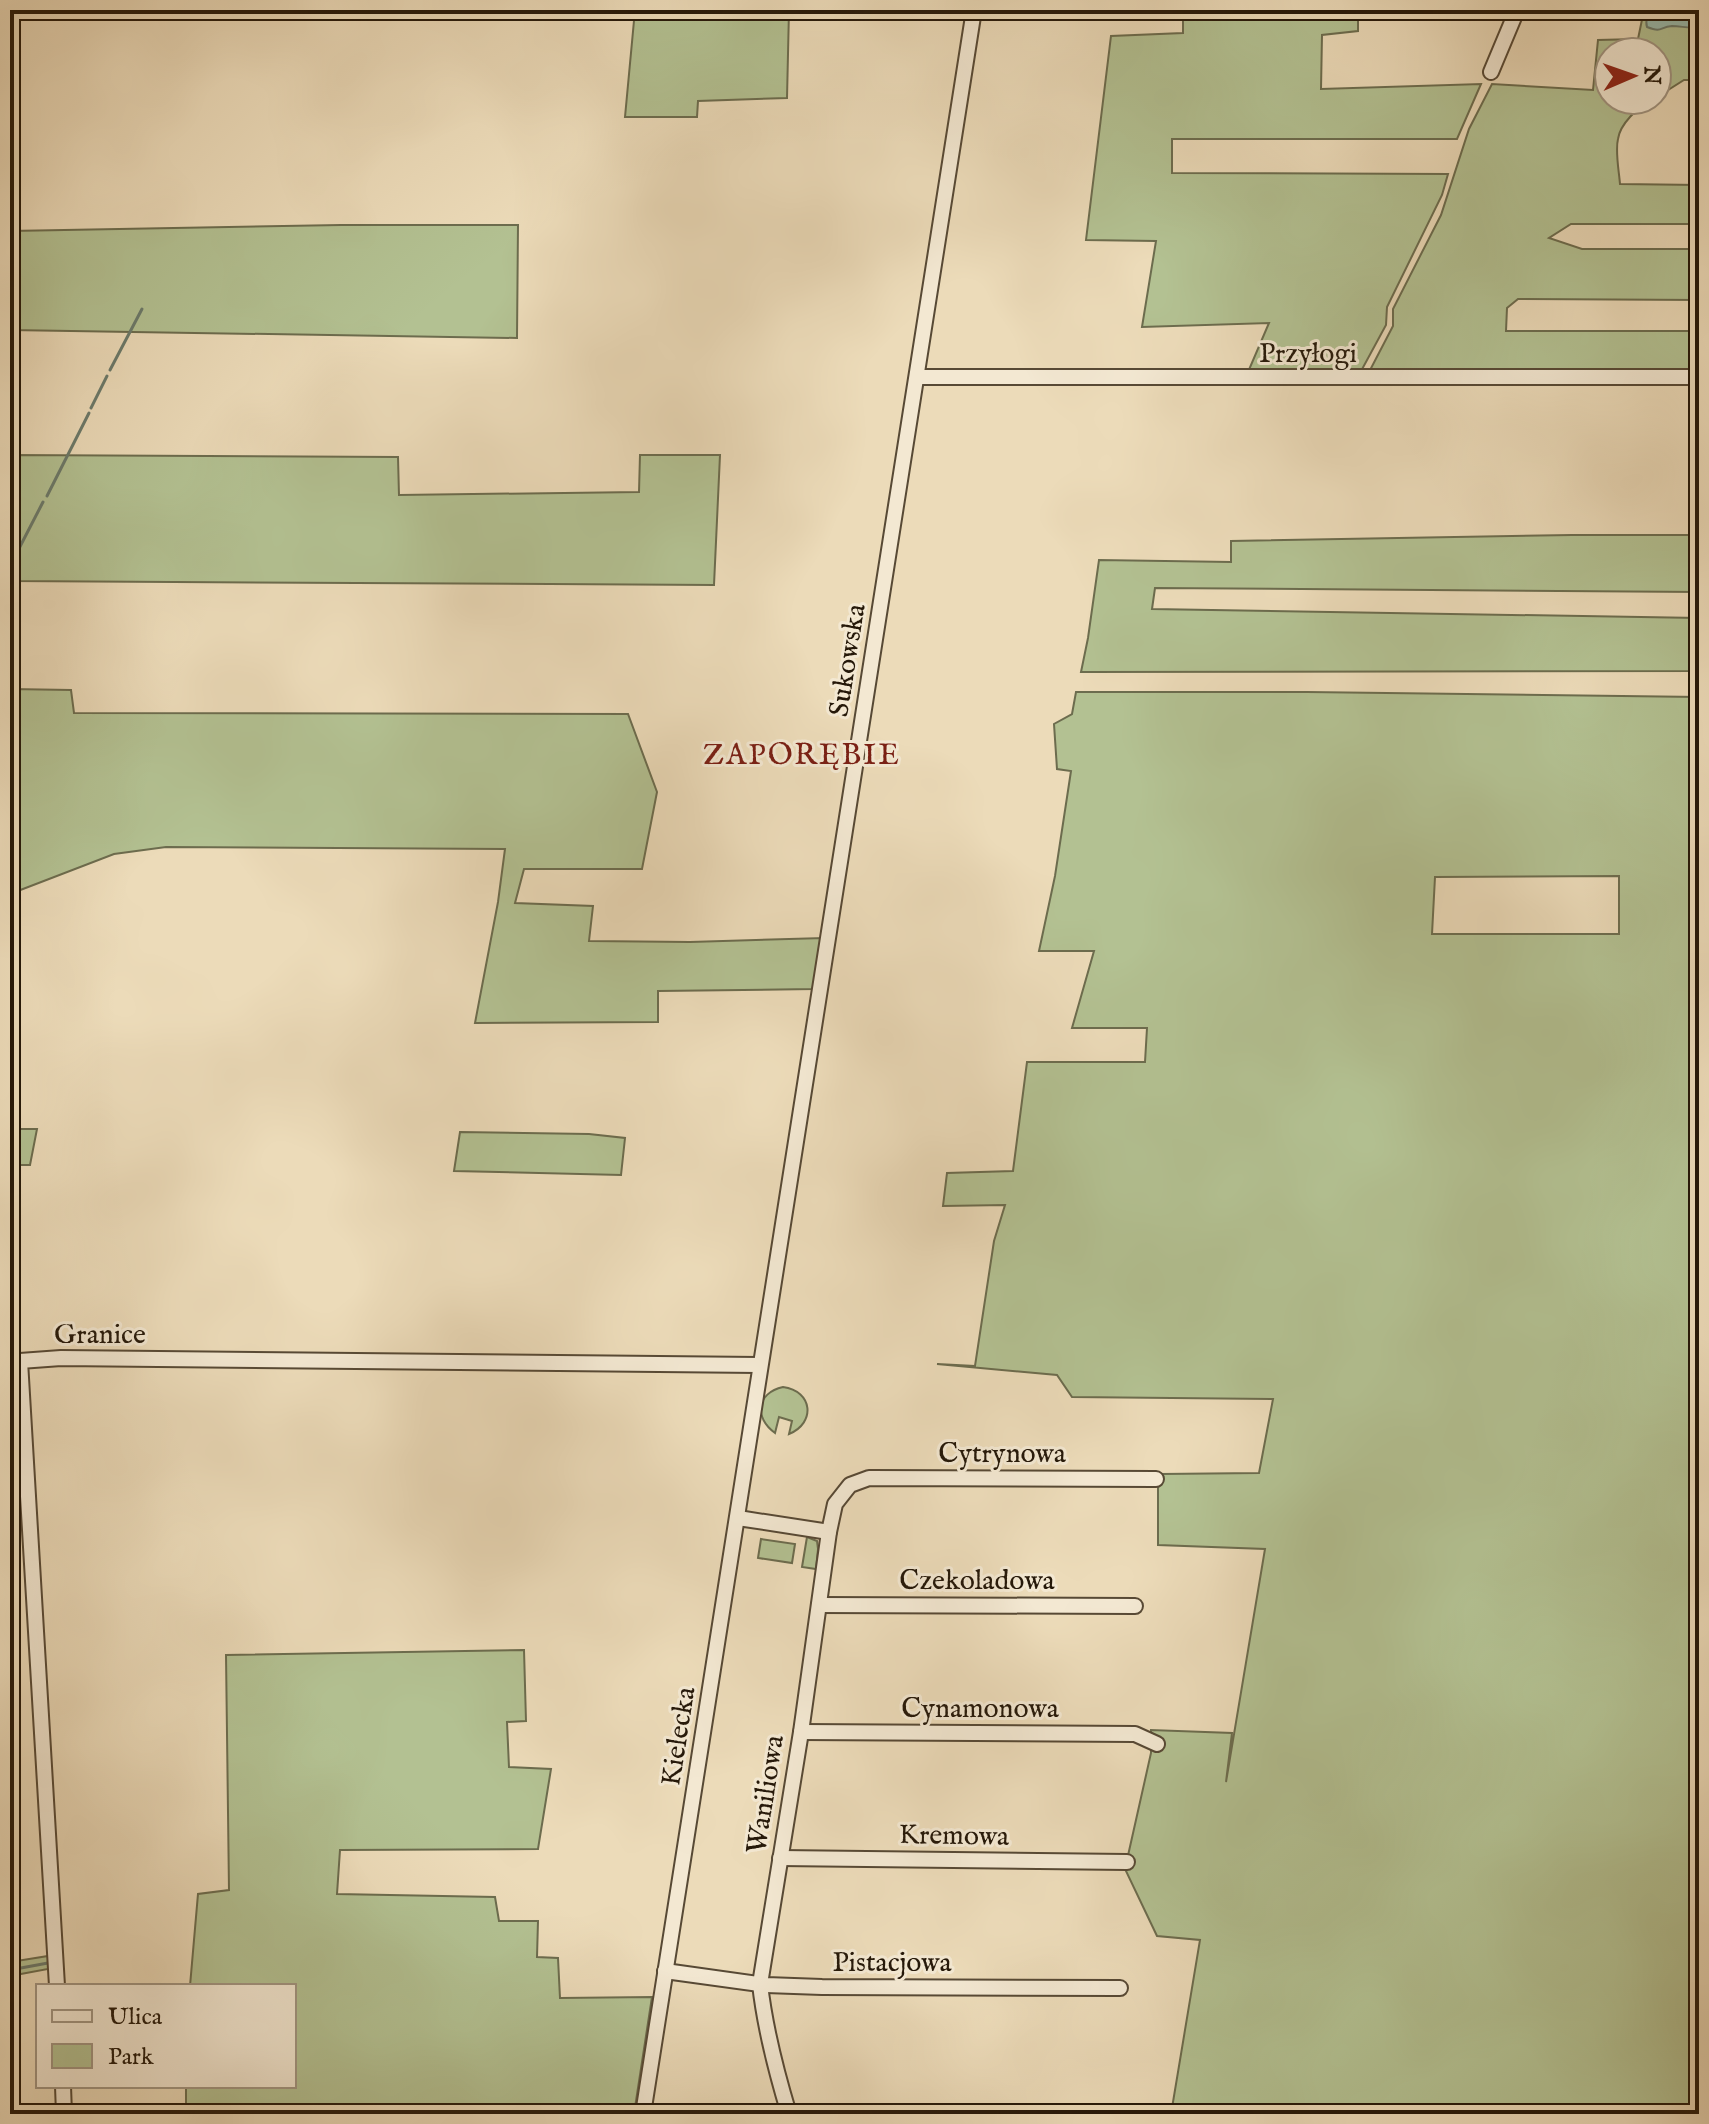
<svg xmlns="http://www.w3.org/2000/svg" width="1709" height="2124" font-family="'IM FELL English',serif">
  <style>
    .green { fill: #b3c192; stroke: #6c6c4e; stroke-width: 2; fill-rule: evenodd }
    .water { fill: #99bbad; stroke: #6b7a6b; stroke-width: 2 }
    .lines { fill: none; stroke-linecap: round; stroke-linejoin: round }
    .stream { stroke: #6b7a6b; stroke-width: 3 }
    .minor-casing { stroke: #574935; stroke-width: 18 }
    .minor { stroke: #f3e8d2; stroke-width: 14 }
    .labels { text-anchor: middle; stroke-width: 6; stroke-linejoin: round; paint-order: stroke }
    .street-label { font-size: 28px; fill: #251809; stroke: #f3e8d2 }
    .neighbourhood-label { font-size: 30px; letter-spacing: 2px; fill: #7a1f14; stroke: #f3e8d2 }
  </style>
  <rect width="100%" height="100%" fill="#ecdbb9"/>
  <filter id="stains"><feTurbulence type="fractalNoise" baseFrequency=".0025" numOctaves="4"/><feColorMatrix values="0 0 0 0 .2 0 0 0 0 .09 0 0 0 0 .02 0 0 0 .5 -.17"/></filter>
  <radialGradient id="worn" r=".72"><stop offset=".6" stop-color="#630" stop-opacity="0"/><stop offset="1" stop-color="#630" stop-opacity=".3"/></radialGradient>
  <g class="green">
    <polygon points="635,10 789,10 787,98 698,101 697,117 625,117"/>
    <polygon points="1183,10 1358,10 1358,31 1322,35 1321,89 1481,84 1457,139 1172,139 1172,173 1448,174 1442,195 1387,307 1386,325 1360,373 1248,372 1269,323 1142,327 1156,241 1086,240 1111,36 1183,33"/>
    <path d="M1644,10H1699V80H1684L1657,97V52H1609V100H1651C1638,107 1620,124 1618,139C1615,151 1619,171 1620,184L1699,185V224H1571L1549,238L1582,249H1699V300L1518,299L1507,308L1506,331H1699V373L1368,374L1393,326V309L1441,215L1469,129L1492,84L1593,90L1598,40L1638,39Z"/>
    <polygon points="341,225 518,225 517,338 10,330 10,231"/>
    <polygon points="10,455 398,457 399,495 639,492 640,455 720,455 714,585 10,581"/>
    <polygon points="1572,535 1692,535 1699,550 1699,592 1155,588 1152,609 1699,618 1699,671 1081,672 1088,638 1099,560 1231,562 1231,541"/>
    <polygon points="10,689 71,690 74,713 628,714 657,792 642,869 524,869 515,903 593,906 589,941 690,942 824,938 814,989 658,991 658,1022 475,1023 498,902 505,849 166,847 114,854 10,894"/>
    <path d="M1076,692H1307L1699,697V2114H1171L1200,1940L1157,1936L1125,1869L1151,1753V1730L1232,1733L1226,1782L1265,1549L1158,1545V1486L1161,1474L1259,1473L1273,1399L1072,1397L1057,1375L937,1364L975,1366L994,1241L1005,1205L943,1206L947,1173L1013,1171L1027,1062H1145L1147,1028H1072L1094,951H1039L1055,876L1071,771L1057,769L1054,724L1072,714ZM1619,876V934H1432L1435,877Z"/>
    <polygon points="10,1129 37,1129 30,1165 10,1165"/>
    <polygon points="460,1132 589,1134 625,1138 621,1175 454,1171"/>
    <path d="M783,1387C813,1391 816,1423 789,1434L792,1421L779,1417L775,1433C754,1418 756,1393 783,1387Z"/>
    <polygon points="807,1537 817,1541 818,1549 816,1569 802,1567"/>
    <polygon points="761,1539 795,1544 792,1563 758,1558"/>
    <polygon points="524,1650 526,1721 507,1722 509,1767 551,1769 538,1849 340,1850 337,1894 495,1897 499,1921 538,1921 537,1957 558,1958 560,1998 652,1997 634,2114 186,2114 186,2086 294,2086 294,1986 190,1986 198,1894 229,1890 226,1655"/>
    <polygon points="48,1956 48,1969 10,1976 10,1962"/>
  </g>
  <path class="water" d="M1655,10H1699V27C1689,29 1682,26 1672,26C1659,27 1663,33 1647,27C1645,20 1648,14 1655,10Z"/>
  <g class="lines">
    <g class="stream">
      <polyline points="110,370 142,309"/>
      <polyline points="91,408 107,376"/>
      <polyline points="47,496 89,413"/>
      <polyline points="10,566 43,502"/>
      <polyline points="10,1970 48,1963"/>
    </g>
    <defs>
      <g id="minor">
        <polyline points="1491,72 1517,10"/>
        <polyline points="917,377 1699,377"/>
        <polyline points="738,1518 829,1532"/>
        <polyline points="819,1605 1135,1606"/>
        <polyline points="801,1732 1135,1734 1157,1744"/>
        <polyline points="780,1858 1127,1862"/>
        <polyline points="665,1971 766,1985 822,1987 1120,1988"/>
        <polyline points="57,1986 20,1361 61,1358 759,1365"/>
        <polyline points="63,2086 64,2114"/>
        <polyline points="643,2114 974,10"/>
        <path d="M789,2114C776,2071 765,2029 760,1984L801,1732L829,1532L835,1504L850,1485L869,1478L1156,1479"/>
      </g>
    </defs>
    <use href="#minor" class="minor-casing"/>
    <use href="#minor" class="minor"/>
  </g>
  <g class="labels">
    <g class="street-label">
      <text x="1308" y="362">Przyłogi</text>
      <text transform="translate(846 660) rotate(-81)" y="10">Sukowska</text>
      <text x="100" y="1343">Granice</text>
      <text x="1002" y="1462">Cytrynowa</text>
      <text x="977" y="1589">Czekoladowa</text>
      <text x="980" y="1717">Cynamonowa</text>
      <text transform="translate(677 1736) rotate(-81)" y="10">Kielecka</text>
      <text transform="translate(764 1794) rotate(-81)" y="10">Waniliowa</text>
      <text transform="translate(954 1834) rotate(1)" y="10">Kremowa</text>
      <text x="892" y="1971">Pistacjowa</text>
    </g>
    <g class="neighbourhood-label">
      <text x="802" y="764">ZAPORĘBIE</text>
    </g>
  </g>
  <rect width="1709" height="2124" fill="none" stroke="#ecdbb9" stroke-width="40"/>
  <rect x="12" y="12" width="1685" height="2100" fill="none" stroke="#251809" stroke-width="4"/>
  <rect x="20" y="20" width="1669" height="2084" fill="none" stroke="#251809" stroke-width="2"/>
  <rect x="36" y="1984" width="260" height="104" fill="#f3e8d2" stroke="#a19582" stroke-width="2"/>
  <rect x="52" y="2010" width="40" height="12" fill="#f3e8d2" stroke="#a19582" stroke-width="2"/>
  <text x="108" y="2024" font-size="24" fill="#251809">Ulica</text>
  <rect x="52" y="2044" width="40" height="24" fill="#b3c192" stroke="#a19582" stroke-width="2"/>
  <text x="108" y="2064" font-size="24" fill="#251809">Park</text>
  <g transform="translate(1633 76) rotate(88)"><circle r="38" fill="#f3e8d2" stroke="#a19582" stroke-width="2"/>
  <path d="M0-6L14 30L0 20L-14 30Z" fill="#8f2418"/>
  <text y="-12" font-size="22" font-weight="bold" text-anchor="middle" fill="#251809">N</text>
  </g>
  <rect width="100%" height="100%" filter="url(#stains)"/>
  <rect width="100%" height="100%" fill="url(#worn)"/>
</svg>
